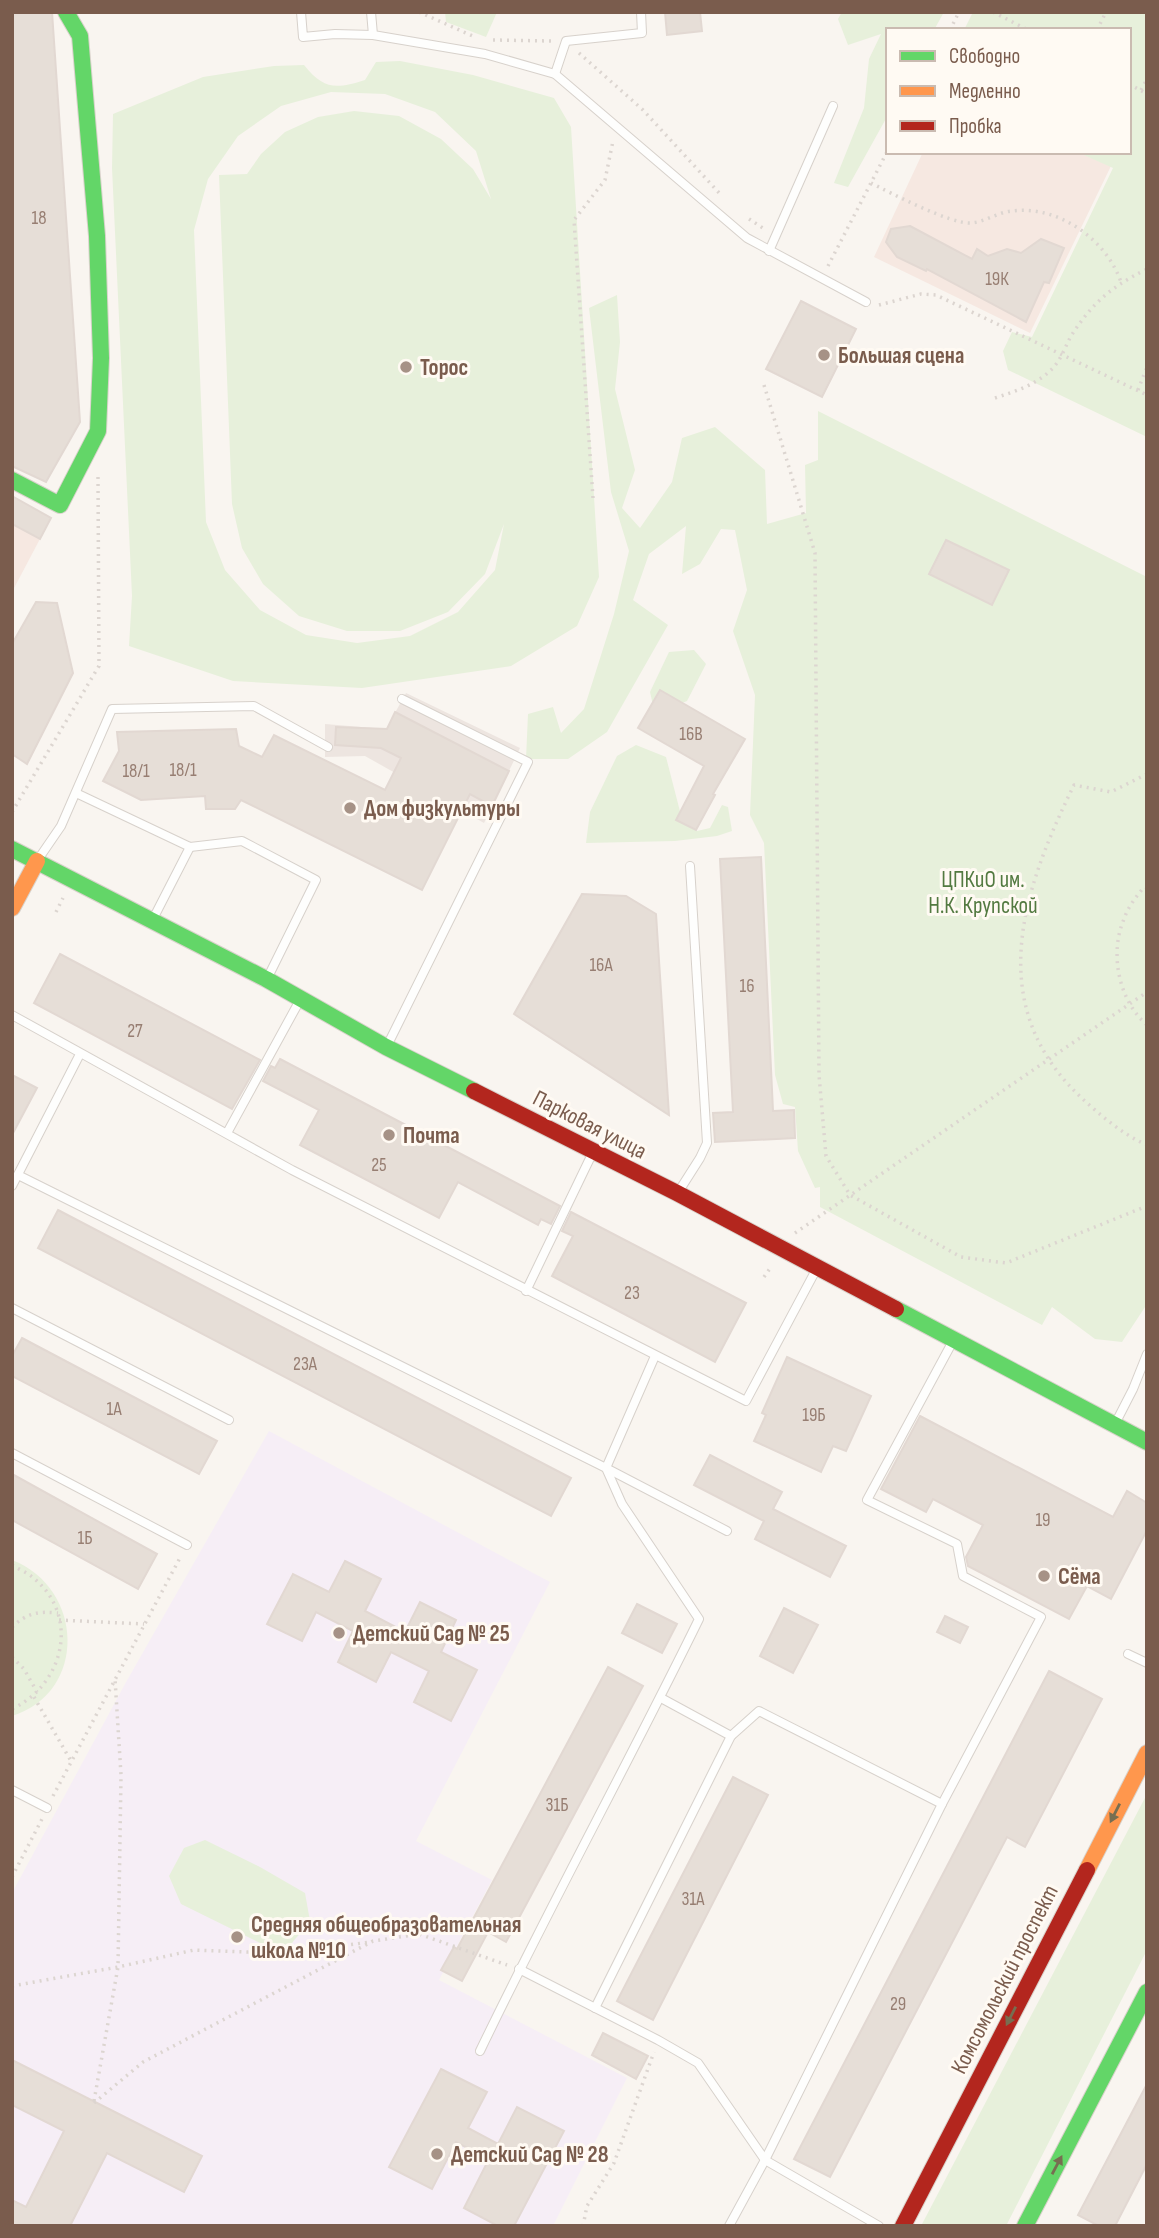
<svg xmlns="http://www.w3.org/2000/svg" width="1159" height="2238" font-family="'Sofia Sans Condensed',sans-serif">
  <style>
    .commercial { fill: #f6e8e1 }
    .industrial { fill: #ede5e0 }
    .education { fill: #f6eef6 }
    .green { fill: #e7f0db; fill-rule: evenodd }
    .building { fill: #e6ded7; stroke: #e2d8d2; stroke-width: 2 }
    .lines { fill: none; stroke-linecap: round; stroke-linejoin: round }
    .lane-casing { stroke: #d7d1cb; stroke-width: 10 }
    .fast-casing { stroke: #d9d2cb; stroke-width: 18 }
    .slow-casing { stroke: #d9d2cb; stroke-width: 18 }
    .jam-casing { stroke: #d9d2cb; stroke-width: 18 }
    .path { stroke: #dcd5d0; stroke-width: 3.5; stroke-dasharray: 2 5; stroke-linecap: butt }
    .lane { stroke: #fefefd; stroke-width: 8 }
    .fast { stroke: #63d668; stroke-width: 16 }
    .slow { stroke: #ff974d; stroke-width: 16 }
    .jam { stroke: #b3261e; stroke-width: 16 }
    .oneway { fill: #776e51 }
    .poi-dot { fill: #a69286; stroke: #fffaf3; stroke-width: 2.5 }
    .labels { text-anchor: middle; stroke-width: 6; stroke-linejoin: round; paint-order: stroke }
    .number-label { font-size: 19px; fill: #977e72 }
    .poi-label { font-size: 23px; font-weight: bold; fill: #7a5c4d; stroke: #fffaf3; text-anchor: start }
    .park-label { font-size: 23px; fill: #537a41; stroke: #fffaf3 }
    .street-label { font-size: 23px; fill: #7a5c4d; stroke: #fffaf3 }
  </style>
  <rect width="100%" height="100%" fill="#f9f5f0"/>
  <g class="commercial">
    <polygon points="923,152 1077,152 1111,166 1030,333 874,257"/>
    <polygon points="12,498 51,518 12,592"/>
  </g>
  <polygon class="industrial" points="406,693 520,748 484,823 365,756 325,757 325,724 386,729"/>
  <polygon class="education" points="269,1431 550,1582 416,1841 492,1880 439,1980 627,2078 553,2226 12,2226 12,1893 125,1684"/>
  <g class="green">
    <polygon points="445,12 497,12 486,37 446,22"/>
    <polygon points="842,12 944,12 934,30 888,30 888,115 848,187 834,183 864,108 869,59 881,34 848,45 838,19"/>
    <polygon points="973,12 1147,12 1147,437 1008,370 1003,351 1012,332 1032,337 1113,168 1077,152 1129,152 1129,30 964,30"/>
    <path d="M400,61L473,75L554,98L571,127L599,577L577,626L511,666L362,688L233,681L129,646L132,596L112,168L113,114L203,77L274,66L304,65C324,90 336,89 365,80L376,62ZM331,92L385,94L435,112L476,151L491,199L473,169L441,139L399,116L354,111L318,117L285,132L261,154L247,174L219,175L232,504L242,548L263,584L299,616L347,631H400L448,612L485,574L504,524L495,570L458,612L410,636L357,643L306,635L260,610L225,570L206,522L194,230L208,179L238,136L281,106Z"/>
    <polygon points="617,295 620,342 615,389 635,470 622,508 640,528 672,482 682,438 715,427 765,470 767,524 806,513 805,465 818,460 818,411 1147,577 1147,1304 1122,1342 1095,1339 1052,1307 1042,1325 820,1207 820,1187 815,1188 798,1151 795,1107 783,1104 775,1075 764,843 750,815 755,695 733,631 747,590 735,530 721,529 700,564 682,574 686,526 649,554 633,600 668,625 607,732 568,759 526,759 528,714 553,707 561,733 584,709 614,614 629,551 611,492 589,308"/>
    <polygon points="694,650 706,664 687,701 655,714 650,692 669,652"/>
    <polygon points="636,745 666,757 683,823 697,831 710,828 722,805 728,807 732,831 717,836 675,841 586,843 590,812 617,756"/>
    <path d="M12,1560C84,1588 88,1692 12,1716Z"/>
    <polygon points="1147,1794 1147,1950 1006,2226 921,2226"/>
    <polygon points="205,1840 260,1867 305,1893 310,1921 292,1943 270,1948 181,1904 169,1876 184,1848"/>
  </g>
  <g class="building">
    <polygon points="12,12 52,12 80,422 46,482 12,466"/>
    <polygon points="665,12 700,12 702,31 667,35"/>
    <polygon points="910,226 972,259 977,249 988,256 1007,249 1021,253 1041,239 1064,248 1049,283 1044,282 1026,322 927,269 926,271 897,257 886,242 891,229"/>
    <polygon points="801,301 856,329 822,397 766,369"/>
    <polygon points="12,496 51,518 40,539 12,524"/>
    <polygon points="946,540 1009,570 992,605 929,574"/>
    <polygon points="36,602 57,603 73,673 27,764 12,754 12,644"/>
    <polygon points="660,690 745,739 713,794 715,795 696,830 676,820 704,766 638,728"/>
    <polygon points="395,712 509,771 492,806 470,794 422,890 241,800 235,809 206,809 205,796 141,800 103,781 119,751 117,732 236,729 239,746 262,757 274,735 385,790 401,758 381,748 335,745 336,727 387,729"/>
    <polygon points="761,857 773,1111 794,1110 795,1138 715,1142 713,1113 733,1112 720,859"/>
    <polygon points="582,894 626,896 656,914 669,1115 514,1014"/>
    <polygon points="60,954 260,1060 232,1109 34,1003"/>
    <polygon points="280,1059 560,1206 551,1224 541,1219 538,1225 458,1182 439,1218 300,1145 319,1110 263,1081 271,1066 275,1068"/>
    <polygon points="12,1075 37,1088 12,1135"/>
    <polygon points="58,1210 571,1478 551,1516 38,1248"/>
    <polygon points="571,1212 746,1303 715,1362 552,1276 573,1236 562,1231"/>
    <polygon points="22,1338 217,1441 199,1474 12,1376 12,1356"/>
    <polygon points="787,1357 871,1396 846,1451 833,1446 821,1472 754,1441 766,1415 762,1413"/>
    <polygon points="920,1416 1113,1517 1127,1491 1147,1503 1147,1530 1111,1599 1087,1586 1069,1619 968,1566 966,1557 983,1525 933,1499 926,1512 881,1489"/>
    <polygon points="710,1455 782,1492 773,1509 846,1546 830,1577 755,1539 764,1521 694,1485"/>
    <polygon points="12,1474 157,1554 138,1589 12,1520"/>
    <polygon points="345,1561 381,1579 365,1611 405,1632 420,1602 456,1620 441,1652 477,1670 451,1721 414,1702 429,1671 391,1652 376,1682 338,1662 353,1631 316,1612 302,1641 267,1624 293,1574 329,1592"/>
    <polygon points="637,1604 677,1624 662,1653 622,1633"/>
    <polygon points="784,1608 818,1625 793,1673 760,1656"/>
    <polygon points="945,1616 968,1627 960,1643 937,1632"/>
    <polygon points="608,1667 643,1686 506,1942 488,1932 462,1981 441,1970 454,1947 457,1949"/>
    <polygon points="1049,1671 1102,1699 1025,1847 1007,1837 830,2177 794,2159"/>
    <polygon points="733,1777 768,1795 653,2020 617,2001"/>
    <polygon points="603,2033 648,2056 636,2079 592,2055"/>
    <polygon points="12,2060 202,2156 184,2192 107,2153 70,2226 12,2226 12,2200 26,2207 64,2131 12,2105"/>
    <polygon points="441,2069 487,2092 468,2128 498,2144 517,2107 564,2131 514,2226 498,2226 464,2208 489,2159 456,2142 432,2189 389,2167"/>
    <polygon points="1147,2084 1147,2164 1115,2226 1099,2226 1078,2215"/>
  </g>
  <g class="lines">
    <defs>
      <g id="lane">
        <polyline points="301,12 303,37 335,34 373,35 485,54 555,74 747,238 866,302"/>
        <polyline points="371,12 373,35"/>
        <polyline points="555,74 566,41 642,33 641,12"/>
        <polyline points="769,251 833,106"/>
        <polyline points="76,793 190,847 242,841 316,880 268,977"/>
        <polyline points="37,861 61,826 112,709 254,706 328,747"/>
        <polyline points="153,919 190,847"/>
        <polyline points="12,1015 292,1170 746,1401 817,1268"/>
        <polyline points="388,1044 528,762 402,699"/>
        <polyline points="227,1133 300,1000"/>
        <polyline points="18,1175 606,1468 727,1531"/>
        <polyline points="12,1186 80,1054"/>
        <polyline points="679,1191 700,1158 707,1143 690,866"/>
        <polyline points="526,1291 593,1152"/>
        <polyline points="12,1308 229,1420"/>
        <polyline points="1115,1424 1133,1389 1147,1354"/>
        <polyline points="12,1453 187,1545"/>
        <polyline points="1128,1654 1147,1663"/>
        <polyline points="661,1698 731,1736 759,1711 942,1804"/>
        <polyline points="12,1790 47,1808"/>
        <polyline points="519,1969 658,2040 698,2063 765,2160 879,2226"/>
        <polyline points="595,2008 731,1736"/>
        <path d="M480,2051C550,1905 628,1764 699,1619L622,1504L606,1468L655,1356"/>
        <polyline points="729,2226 765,2160 942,1804 1041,1617 963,1576 957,1544 867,1500 953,1341"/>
      </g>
      <g id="fast">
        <polyline points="12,480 60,505 98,431 101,358 97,236 80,36 66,12"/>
        <polyline points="12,849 266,979 386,1047 474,1091"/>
        <polyline points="896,1309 1147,1442"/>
        <polyline points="1025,2226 1147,1992"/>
      </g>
      <g id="slow">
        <polyline points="12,908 37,861"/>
        <polyline points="1087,1870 1147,1753"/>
      </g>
      <g id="jam">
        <polyline points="474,1091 677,1193 896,1309"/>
        <polyline points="903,2226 1087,1870"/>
      </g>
    </defs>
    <use href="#lane" class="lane-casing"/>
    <use href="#fast" class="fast-casing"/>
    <use href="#slow" class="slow-casing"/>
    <use href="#jam" class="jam-casing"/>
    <g class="path">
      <polyline points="419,12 475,37"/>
      <polyline points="993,12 1028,30"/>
      <polyline points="950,30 959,12"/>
      <polyline points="1097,30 1106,12"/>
      <polyline points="493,40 551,41"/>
      <polyline points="579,53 643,110 722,196"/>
      <polyline points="1129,84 1147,94"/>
      <polyline points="1141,90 1147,79"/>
      <path d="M871,183C891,193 950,224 971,223C985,222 998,212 1012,211C1058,205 1106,239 1121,282"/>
      <polyline points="749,219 766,230"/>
      <polyline points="828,266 888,150"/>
      <polyline points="879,305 921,294 936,295 1147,395"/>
      <polyline points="764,385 815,553 819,1075 826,1156 850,1195 961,1257 1006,1263 1147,1206"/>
      <polyline points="1138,390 1147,367"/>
      <path d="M995,398C1016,391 1036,385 1052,369C1061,360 1065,347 1071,336C1093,302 1111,287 1147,269"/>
      <polyline points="593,498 574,220 605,180 613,141"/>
      <path d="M1147,774L1111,792L1074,785C1021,893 982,1009 1086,1102C1105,1119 1124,1135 1147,1145"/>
      <polyline points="12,812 99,666 98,477"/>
      <path d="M1147,888L1144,887C1136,897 1128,907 1124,919C1109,954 1119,1001 1147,1025"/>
      <polyline points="56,912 63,898"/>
      <polyline points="795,1233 1147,992"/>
      <polyline points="764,1277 771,1267"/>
      <path d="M12,1565C18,1569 26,1572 31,1576C81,1614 65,1684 12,1709"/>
      <polyline points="59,1620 144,1624"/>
      <path d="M12,1627C27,1613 38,1611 58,1613"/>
      <polyline points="12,1657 24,1669 37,1692"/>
      <polyline points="34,1697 71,1761"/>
      <polyline points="53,1796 181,1556"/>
      <polyline points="12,1877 42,1819"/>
      <polyline points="12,1986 118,1967 194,1950 248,1952 326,1948 370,1942"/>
      <polyline points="94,2101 118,1967 121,1775 115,1679"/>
      <polyline points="94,2103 143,2062 373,1941 419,1934 507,1965"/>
      <polyline points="583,2226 587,2206 614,2163 654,2052"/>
    </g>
    <use href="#lane" class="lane"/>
    <use href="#fast" class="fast"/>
    <use href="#slow" class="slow"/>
    <use href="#jam" class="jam"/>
  </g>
  <defs><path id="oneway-solid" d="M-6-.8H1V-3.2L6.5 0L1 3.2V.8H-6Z" transform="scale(1.75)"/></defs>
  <g class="oneway">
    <use href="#oneway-solid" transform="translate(1115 1813) rotate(117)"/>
    <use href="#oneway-solid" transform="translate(1011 2016) rotate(117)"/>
    <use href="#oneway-solid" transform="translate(1057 2165) rotate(-62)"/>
  </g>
  <g class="poi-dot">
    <circle cx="824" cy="355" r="7"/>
    <circle cx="406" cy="367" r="7"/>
    <circle cx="350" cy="808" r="7"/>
    <circle cx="389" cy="1135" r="7"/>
    <circle cx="1044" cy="1576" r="7"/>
    <circle cx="339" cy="1633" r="7"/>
    <circle cx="237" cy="1937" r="7"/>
    <circle cx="437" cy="2154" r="7"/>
  </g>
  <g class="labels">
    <g class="number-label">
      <text x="39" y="224">18</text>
      <text x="997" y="285">19К</text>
      <text x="691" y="740">16В</text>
      <text x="183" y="776">18/1</text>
      <text x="136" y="777">18/1</text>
      <text x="601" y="971">16А</text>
      <text x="747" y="992">16</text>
      <text x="135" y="1037">27</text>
      <text x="379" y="1171">25</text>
      <text x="632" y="1299">23</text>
      <text x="305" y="1370">23А</text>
      <text x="114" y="1415">1А</text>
      <text x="814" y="1421">19Б</text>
      <text x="1043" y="1526">19</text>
      <text x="85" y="1544">1Б</text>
      <text x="557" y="1811">31Б</text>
      <text x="693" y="1905">31А</text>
      <text x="898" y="2010">29</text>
    </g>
    <g class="poi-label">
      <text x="838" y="363">Большая сцена</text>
      <text x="420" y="375">Торос</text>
      <text x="364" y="816">Дом физкультуры</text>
      <text x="403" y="1143">Почта</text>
      <text x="1058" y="1584">Сёма</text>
      <text x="353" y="1641">Детский Сад № 25</text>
      <text x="251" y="1932">Средняя общеобразовательная<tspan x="251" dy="26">школа №10</tspan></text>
      <text x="451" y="2162">Детский Сад № 28</text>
    </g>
    <g class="park-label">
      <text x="983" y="887">ЦПКиО им.<tspan x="983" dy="26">Н.К. Крупской</tspan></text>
    </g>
    <g class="street-label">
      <text transform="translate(590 1124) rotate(27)" y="8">Парковая улица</text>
      <text transform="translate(1004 1979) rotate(-63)" y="8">Комсомольский проспект</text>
    </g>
  </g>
  <rect width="1159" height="2238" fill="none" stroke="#7a5c4d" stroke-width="28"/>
  <rect x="886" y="28" width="245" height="126" fill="#fffaf3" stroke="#cabbb1" stroke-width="2"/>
  <rect x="900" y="51" width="35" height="10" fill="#63d668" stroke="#cabbb1" stroke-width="2"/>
  <text x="949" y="63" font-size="21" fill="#7a5c4d">Свободно</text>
  <rect x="900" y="86" width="35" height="10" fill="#ff974d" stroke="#cabbb1" stroke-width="2"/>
  <text x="949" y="98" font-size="21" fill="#7a5c4d">Медленно</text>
  <rect x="900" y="121" width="35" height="10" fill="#b3261e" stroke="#cabbb1" stroke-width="2"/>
  <text x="949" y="133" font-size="21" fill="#7a5c4d">Пробка</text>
</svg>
